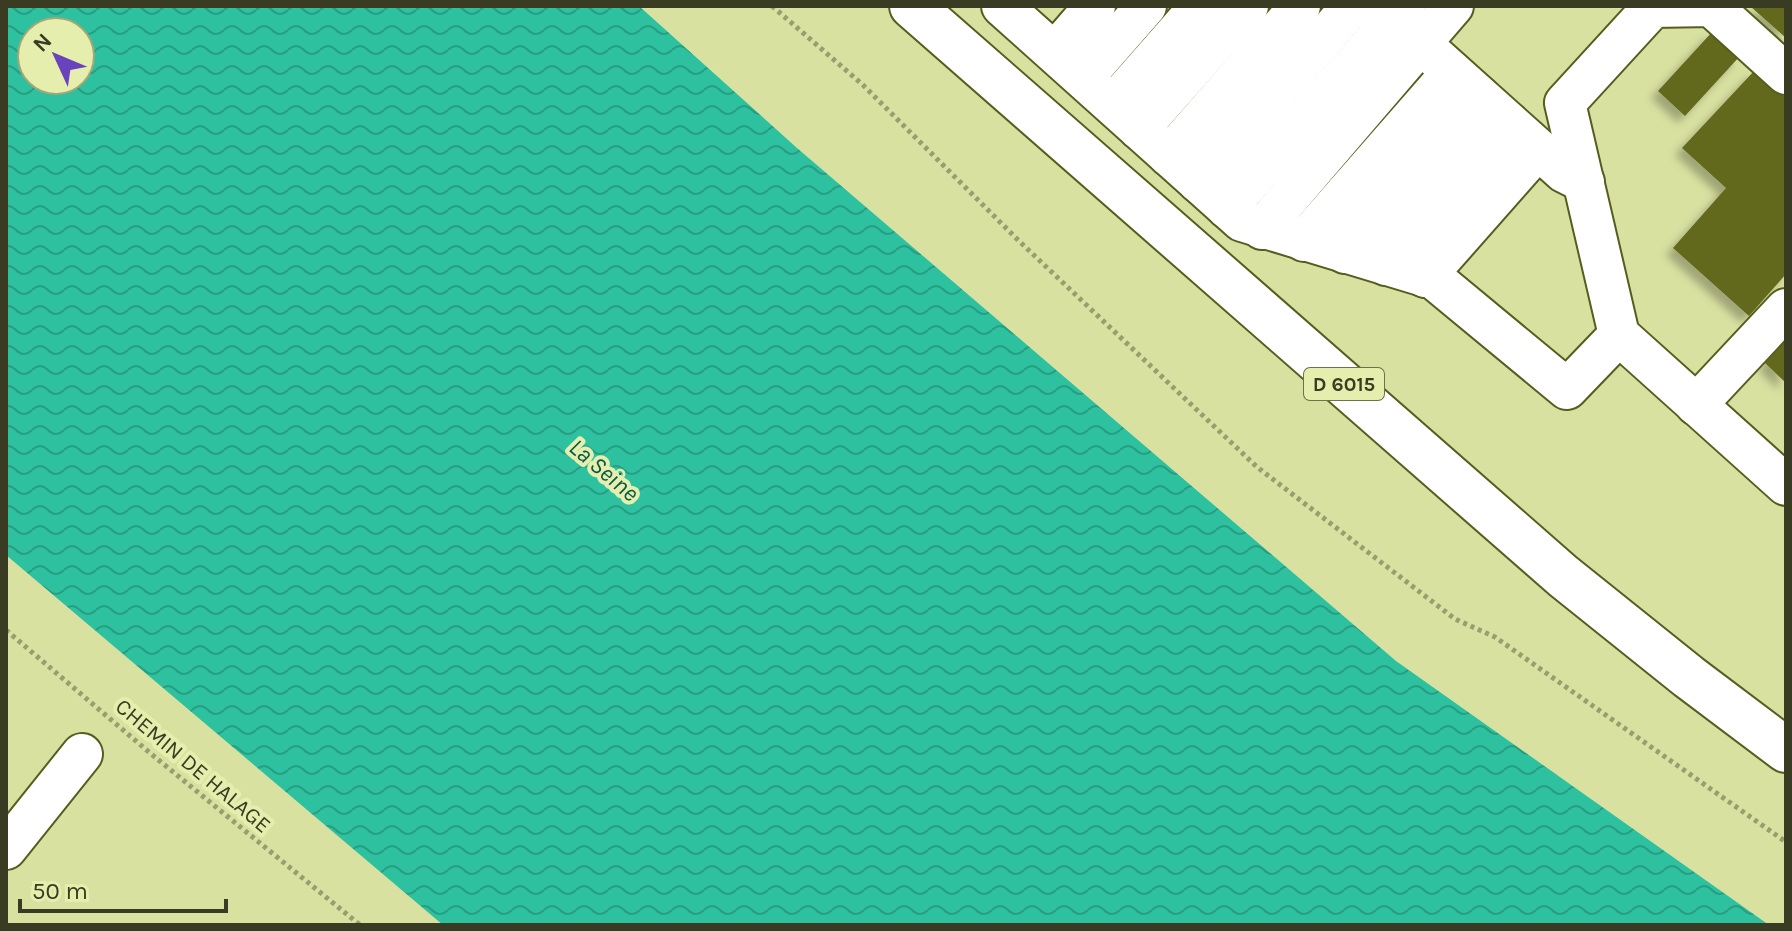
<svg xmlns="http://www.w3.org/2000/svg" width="1792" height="931" viewBox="0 0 1792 931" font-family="Karla,sans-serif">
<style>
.water{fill:url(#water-waves);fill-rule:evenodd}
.building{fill:#62681c;filter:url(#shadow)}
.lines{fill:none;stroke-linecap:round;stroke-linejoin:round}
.minor-casing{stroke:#575c1f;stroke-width:44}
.major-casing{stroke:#575c1f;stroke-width:48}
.path{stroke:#989e6e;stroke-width:5;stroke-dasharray:4 4;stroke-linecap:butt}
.minor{stroke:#fff;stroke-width:40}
.major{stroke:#fff;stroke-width:44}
.labels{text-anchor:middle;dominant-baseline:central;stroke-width:8;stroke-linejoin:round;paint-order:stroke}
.shield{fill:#e6eeae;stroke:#6d714c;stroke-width:2}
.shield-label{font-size:20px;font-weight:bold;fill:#393c22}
.street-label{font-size:22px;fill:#393c22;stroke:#e6eeae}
.water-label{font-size:24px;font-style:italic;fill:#085948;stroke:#e6eeae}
</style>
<defs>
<pattern id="water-waves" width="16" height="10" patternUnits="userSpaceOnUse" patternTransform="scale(2)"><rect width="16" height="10" fill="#2dc1a0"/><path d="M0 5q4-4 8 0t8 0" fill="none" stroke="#279e82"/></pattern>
<filter id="shadow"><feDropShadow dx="-7" dy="7" stdDeviation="4" flood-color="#0004"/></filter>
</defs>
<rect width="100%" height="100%" fill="#d9e1a1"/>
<path class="water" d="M6 6H639L797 148 1396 661 1769 925H443L6 555ZM32 32H80V80H32Z"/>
<g class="building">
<polygon points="1750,6 1786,6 1786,38"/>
<polygon points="1713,31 1740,56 1685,116 1658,91"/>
<polygon points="1755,70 1786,98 1786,274 1749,316 1673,248 1726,188 1682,148"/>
<polygon points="1786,340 1786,383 1765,363"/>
</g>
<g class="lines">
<g class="minor-casing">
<g id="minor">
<polyline points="1002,6 1242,221 1434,279 1567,389 1619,335"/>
<polyline points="1453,6 1422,42 1430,52 1564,172 1584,182"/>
<polyline points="1055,52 1095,6"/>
<polyline points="1786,74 1711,6 1653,7 1565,103 1619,335 1786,485"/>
<polyline points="1083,78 1146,6"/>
<polyline points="1113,105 1200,6"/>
<polyline points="1139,129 1248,6"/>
<polyline points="1169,156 1300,6"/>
<polyline points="1198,182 1352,6"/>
<polyline points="1227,208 1405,6"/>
<polyline points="1262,229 1422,42 1402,37 1367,6"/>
<polyline points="1304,241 1452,72"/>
<polyline points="1345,253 1480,97"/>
<polyline points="1386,265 1509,123"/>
<polyline points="1425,277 1538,149"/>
<polyline points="1696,405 1786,309"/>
<polyline points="6,849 82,754"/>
</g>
</g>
<g class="major-casing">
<polyline id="major" points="912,6 1563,576 1689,677 1786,750"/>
</g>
<g class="path">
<polyline points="772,6 863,85 1018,240 1257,467 1455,619 1495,637 1786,842"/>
<polyline points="6,630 150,753 360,925"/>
</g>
<use href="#minor" class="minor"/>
<use href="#major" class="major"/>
</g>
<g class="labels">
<rect class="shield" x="1304" y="368" width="80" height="32" rx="6"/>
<g class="shield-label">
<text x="1344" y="384">D 6015</text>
</g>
<g class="street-label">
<text transform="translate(193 766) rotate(40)">CHEMIN DE HALAGE</text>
</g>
<g class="water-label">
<text transform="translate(604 470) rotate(40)">La Seine</text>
</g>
</g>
<rect width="1792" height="931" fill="none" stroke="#393c22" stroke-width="16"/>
<g transform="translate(56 56) rotate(314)"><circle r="38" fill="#e6eeae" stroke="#a1a776" stroke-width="2"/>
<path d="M0-6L14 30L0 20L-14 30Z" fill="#6943bb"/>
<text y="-12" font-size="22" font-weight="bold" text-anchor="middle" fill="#393c22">N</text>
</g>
<path d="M20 899v12h206v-12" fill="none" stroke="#393c22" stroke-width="4"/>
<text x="32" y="899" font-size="24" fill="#393c22" stroke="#e6eeae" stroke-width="6" paint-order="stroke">50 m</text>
</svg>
